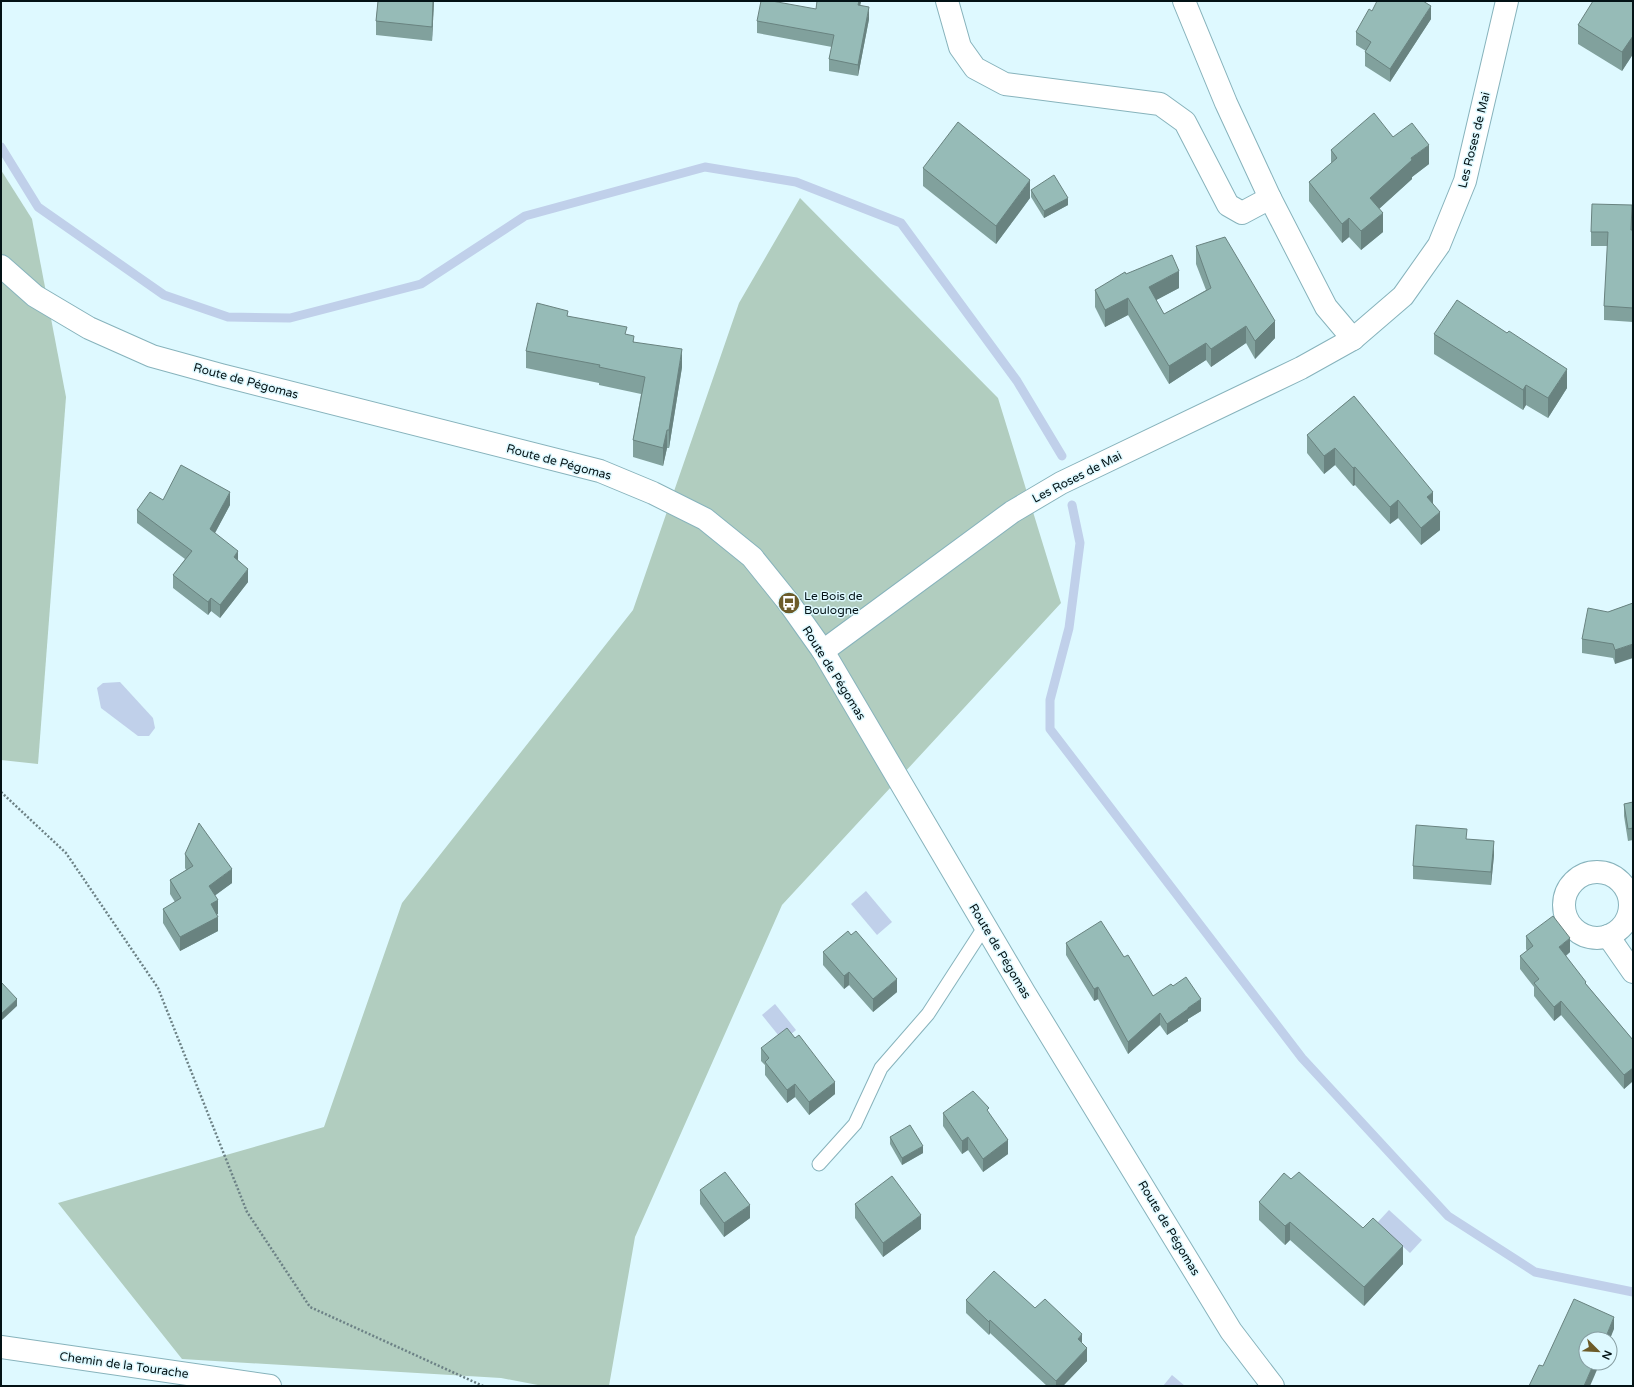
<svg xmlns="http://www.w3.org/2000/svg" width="1634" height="1387" viewBox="0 0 1634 1387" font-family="'Varela Round',sans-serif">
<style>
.green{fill:#b1cdbf}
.water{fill:#c0d0ea}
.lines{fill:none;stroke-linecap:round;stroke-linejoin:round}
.stream{stroke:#c0d0ea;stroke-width:9}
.service-casing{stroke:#87b3bc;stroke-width:15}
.minor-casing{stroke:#87b3bc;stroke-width:24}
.secondary-casing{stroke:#87b3bc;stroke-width:24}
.path{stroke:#6c8185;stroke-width:2.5;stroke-dasharray:2 2;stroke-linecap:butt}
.service{stroke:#fff;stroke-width:13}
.minor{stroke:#fff;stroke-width:22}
.secondary{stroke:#fff;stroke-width:22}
.wall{fill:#81a19d}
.shaded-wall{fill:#698380}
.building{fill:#96bbb7;stroke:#698380}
.labels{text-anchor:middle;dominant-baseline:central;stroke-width:3;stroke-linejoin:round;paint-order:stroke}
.street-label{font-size:12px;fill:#031215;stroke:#def9ff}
.poi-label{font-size:12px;fill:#031215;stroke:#def9ff;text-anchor:start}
</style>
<rect width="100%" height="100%" fill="#def9ff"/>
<g class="green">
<polygon points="1,170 32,219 66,397 38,764 1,760"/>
<polygon points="800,198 998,398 1061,603 782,905 635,1237 609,1386 543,1386 501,1378 182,1359 58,1203 324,1127 402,903 633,610 739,303"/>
</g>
<g class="water">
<polygon points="120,682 153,718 155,728 149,736 138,736 101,708 97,688 103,683"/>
<polygon points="866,891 892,922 877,935 851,904"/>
<polygon points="775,1004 796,1030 783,1041 762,1015"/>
<polygon points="1389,1210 1422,1240 1410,1253 1377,1223"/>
<polygon points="1172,1375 1185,1386 1163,1386"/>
</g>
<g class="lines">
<g class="stream">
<polyline points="1,147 38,207 164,295 228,317 290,318 421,284 525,216 705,167 796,182 901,223 1017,381 1062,456"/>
<polyline points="1072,505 1080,543 1069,628 1050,700 1050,729 1302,1058 1448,1216 1535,1272 1633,1292"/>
</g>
<g class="service-casing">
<polyline id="service" points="819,1164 855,1124 881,1068 928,1014 985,926"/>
</g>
<g class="minor-casing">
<g id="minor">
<polyline points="947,1 960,47 975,68 1005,84 1160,104 1185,122 1228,205 1242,213 1270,198"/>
<polyline points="1184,1 1226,103 1270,198 1326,307 1353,339"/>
<polyline points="823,651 1012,512 1061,483 1301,368 1353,339 1403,296 1439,245 1465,181 1507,1"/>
<circle cx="1597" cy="905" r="33"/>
<polyline points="1608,936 1633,972"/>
<polyline points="1,1347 270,1386"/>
</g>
</g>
<g class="secondary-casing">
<polyline id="secondary" points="1,266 35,296 89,328 152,356 221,375 600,471 653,493 705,519 752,557 789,603 823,651 1024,992 1231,1331 1273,1386"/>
</g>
<polyline class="path" points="1,792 66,853 158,988 247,1212 310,1307 483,1386"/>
<use href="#service" class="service"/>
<use href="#minor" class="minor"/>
<use href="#secondary" class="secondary"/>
</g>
<g class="wall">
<polygon points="378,1 434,1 432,41 376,35 376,21"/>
<polygon points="817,1 861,1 860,6 869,19 858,76 829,71 829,59 832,47 757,33 757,21 816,9"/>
<polygon points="1633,1 1633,54 1622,71 1578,44 1578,25"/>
<polygon points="1372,11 1431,19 1390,82 1365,66 1365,52 1366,51 1356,45 1356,32"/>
<polygon points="1393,137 1429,164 1412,177 1412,179 1379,209 1383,232 1361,250 1349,237 1342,243 1309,201 1309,182 1331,163 1331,150"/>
<polygon points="923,168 1030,198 996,244 923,186"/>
<polygon points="1031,190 1068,205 1044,218 1031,197"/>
<polygon points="1632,219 1632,230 1633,230 1633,322 1604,320 1604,306 1608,246 1591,246 1591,232"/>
<polygon points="1196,246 1275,338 1255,359 1246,343 1211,367 1206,360 1169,384 1128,315 1105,327 1095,307 1095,290 1126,274 1179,288 1156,300 1164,314 1206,290 1196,264"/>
<polygon points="568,316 627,335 634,342 682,367 669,448 667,448 663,466 633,457 633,440 641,394 599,385 599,383 526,368 526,351"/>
<polygon points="1434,334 1567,388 1548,418 1526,405 1523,410 1434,354"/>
<polygon points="1354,396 1433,503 1440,530 1421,545 1398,518 1390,524 1355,485 1353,486 1335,465 1324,474 1307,453 1307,435"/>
<polygon points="163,500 230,505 215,533 238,561 248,582 220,618 211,611 208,615 173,588 173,575 185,559 137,523 137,510"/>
<polygon points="1633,603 1615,664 1613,658 1582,653 1582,639 1608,612"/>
<polygon points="1633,802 1633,840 1628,841 1624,816 1624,804"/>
<polygon points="1467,840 1494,855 1491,885 1413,879 1413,866"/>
<polygon points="185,854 232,883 215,895 218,914 217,914 218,931 180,951 163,923 163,909 175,902 170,894 170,880 186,870 185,868"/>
<polygon points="1526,936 1570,952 1566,956 1586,984 1633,1040 1633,1081 1624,1089 1561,1015 1554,1021 1534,996 1534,987 1520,969 1520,956 1527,951 1526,949"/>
<polygon points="1066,943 1124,957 1153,996 1173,986 1201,1011 1188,1019 1188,1021 1167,1035 1160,1025 1128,1054 1098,999 1094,1001 1066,955"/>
<polygon points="823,952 897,992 873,1012 849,985 844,989 823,965"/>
<polygon points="761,1048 835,1094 809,1115 795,1097 787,1103 765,1075 765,1065 761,1061"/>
<polygon points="943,1113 989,1113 1008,1154 983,1172 968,1150 962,1154 943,1126"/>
<polygon points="890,1137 923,1153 902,1165 890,1144"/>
<polygon points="1291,1179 1403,1264 1364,1306 1290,1240 1285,1245 1259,1220 1259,1202"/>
<polygon points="700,1190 750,1218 724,1237 700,1204"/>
<polygon points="855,1204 921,1229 883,1257 855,1218"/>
<polygon points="966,1300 1035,1308 1087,1361 1063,1386 1047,1386 990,1333 989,1335 966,1313"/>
</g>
<g class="shaded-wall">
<polygon points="433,1 434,1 432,41 432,27"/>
<polygon points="859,1 861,1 858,17 858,5"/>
<polygon points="1431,6 1431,19 1390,82 1390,69"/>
<polygon points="869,7 869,19 858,76 858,65"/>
<polygon points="1633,36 1633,54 1622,71 1622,52"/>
<polygon points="1429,145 1429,164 1412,177 1412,179 1370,217 1370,198 1411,158"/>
<polygon points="1030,180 1030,198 996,244 996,226"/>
<polygon points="1068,198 1068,205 1044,218 1044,211"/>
<polygon points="1383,213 1383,232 1361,250 1361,231"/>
<polygon points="1349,218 1349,237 1342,243 1342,224"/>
<polygon points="1179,271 1179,288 1149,304 1149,287"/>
<polygon points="1128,298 1128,315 1105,327 1105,310"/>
<polygon points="1275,321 1275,338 1255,359 1255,341"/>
<polygon points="1246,326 1246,343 1211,367 1211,349"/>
<polygon points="1206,343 1206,360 1169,384 1169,366"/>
<polygon points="682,349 682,367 669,448 669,430"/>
<polygon points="1567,369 1567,388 1548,418 1548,398"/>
<polygon points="1526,385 1526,405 1523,410 1523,390"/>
<polygon points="667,430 667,448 663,466 663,448"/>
<polygon points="1335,448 1335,465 1324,474 1324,456"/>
<polygon points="1355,467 1355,485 1353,486 1353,468"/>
<polygon points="230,492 230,505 210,542 210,529"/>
<polygon points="1433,492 1433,509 1427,497"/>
<polygon points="1398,500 1398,518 1390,524 1390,507"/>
<polygon points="1440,512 1440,530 1421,545 1421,528"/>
<polygon points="238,551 238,564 234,557"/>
<polygon points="248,569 248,582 220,618 220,605"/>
<polygon points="211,598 211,611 208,615 208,602"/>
<polygon points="1633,644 1633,658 1615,664 1615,650"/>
<polygon points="1494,841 1494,855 1491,885 1491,872"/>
<polygon points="232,869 232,883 209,900 209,886"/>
<polygon points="218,900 218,914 211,918 211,904"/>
<polygon points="218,917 218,931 180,951 180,937"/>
<polygon points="1570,938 1570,952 1559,961 1559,947"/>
<polygon points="849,972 849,985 844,989 844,976"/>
<polygon points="897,979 897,992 873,1012 873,999"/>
<polygon points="1098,987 1098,999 1094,1001 1094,989"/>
<polygon points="17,999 17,1006 1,1021 1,1014"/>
<polygon points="1201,999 1201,1011 1188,1019 1188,1021 1167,1035 1167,1024 1188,1008"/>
<polygon points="1561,1001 1561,1015 1554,1021 1554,1007"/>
<polygon points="1160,1013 1160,1025 1128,1054 1128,1042"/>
<polygon points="1633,1068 1633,1081 1624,1089 1624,1075"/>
<polygon points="835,1082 835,1094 809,1115 809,1102"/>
<polygon points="795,1084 795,1097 787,1103 787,1090"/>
<polygon points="968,1137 968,1150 962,1154 962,1141"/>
<polygon points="1008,1140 1008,1154 983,1172 983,1159"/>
<polygon points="923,1146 923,1153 902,1165 902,1158"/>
<polygon points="750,1205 750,1218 724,1237 724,1223"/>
<polygon points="921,1215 921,1229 883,1257 883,1243"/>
<polygon points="1290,1222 1290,1240 1285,1245 1285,1226"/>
<polygon points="1403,1246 1403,1264 1364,1306 1364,1287"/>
<polygon points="1614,1317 1614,1329 1610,1339 1605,1339"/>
<polygon points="990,1320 990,1333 989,1335 989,1322"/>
<polygon points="1082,1334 1082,1347 1078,1339"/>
<polygon points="1087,1348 1087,1361 1063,1386 1056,1386 1056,1381"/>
<polygon points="1594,1363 1600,1363 1590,1386 1584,1386"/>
</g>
<g class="building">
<polygon points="378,1 433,1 432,27 376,21"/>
<polygon points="761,1 772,1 816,9 817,1 859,1 858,5 869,7 858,65 829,59 834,35 757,21"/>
<polygon points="1377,1 1423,1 1431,6 1390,69 1365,52 1371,42 1356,32 1369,9 1372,11"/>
<polygon points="1593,1 1633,1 1633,36 1622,52 1578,25"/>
<polygon points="1374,113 1393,137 1412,123 1429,145 1411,158 1412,160 1370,198 1383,213 1361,231 1349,218 1342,224 1309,182 1337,158 1331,150"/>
<polygon points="958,122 1030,180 996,226 923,168"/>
<polygon points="1054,175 1068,198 1044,211 1031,190"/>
<polygon points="1592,204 1632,205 1631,230 1633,230 1633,308 1604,306 1608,232 1591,232"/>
<polygon points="1225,237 1275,321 1255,341 1246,326 1211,349 1206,343 1169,366 1128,298 1105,310 1095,290 1125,272 1126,274 1172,255 1179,271 1149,287 1164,314 1211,288 1196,246"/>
<polygon points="1457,300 1507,333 1509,331 1567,369 1548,398 1526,385 1523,390 1434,334"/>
<polygon points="537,303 568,311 567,316 627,327 625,334 634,336 633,342 682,349 669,430 667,430 663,448 633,440 645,377 599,367 600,365 526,351"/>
<polygon points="1354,396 1433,492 1427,497 1440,512 1421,528 1398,500 1390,507 1355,467 1353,468 1335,448 1324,456 1307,435"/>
<polygon points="181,465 230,492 210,529 238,551 234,557 248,569 220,605 211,598 208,602 173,575 192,551 137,510 150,492 163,500"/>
<polygon points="1633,603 1633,644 1615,650 1613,644 1582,639 1588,608 1608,612"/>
<polygon points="1633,802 1633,828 1628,829 1624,804"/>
<polygon points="199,823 232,869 209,886 218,900 211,904 218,917 180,937 163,909 181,898 170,880 193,866 185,854"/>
<polygon points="1416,825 1467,829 1466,839 1494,841 1491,872 1413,866"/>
<polygon points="1553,916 1570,938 1559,947 1586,982 1585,983 1633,1040 1633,1068 1624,1075 1561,1001 1554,1007 1534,983 1539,979 1520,956 1533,946 1526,936"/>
<polygon points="1101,921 1124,957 1128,955 1153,996 1171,984 1173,986 1186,977 1201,999 1188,1008 1188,1009 1167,1024 1160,1013 1128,1042 1098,987 1094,989 1066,943"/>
<polygon points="848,931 851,935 856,931 897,979 873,999 849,972 844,976 823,952"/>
<polygon points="1,982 17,999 1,1014"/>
<polygon points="787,1028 795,1038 799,1035 835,1082 809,1102 795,1084 787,1090 765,1062 769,1058 761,1048"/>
<polygon points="973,1091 989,1108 987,1110 1008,1140 983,1159 968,1137 962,1141 943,1113"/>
<polygon points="910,1125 923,1146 902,1158 890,1137"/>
<polygon points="725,1172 750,1205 724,1223 700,1190"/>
<polygon points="1299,1172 1363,1228 1373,1218 1403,1246 1364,1287 1290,1222 1285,1226 1259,1202 1284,1173 1291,1179"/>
<polygon points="892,1176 921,1215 883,1243 855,1204"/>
<polygon points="994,1271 1035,1308 1045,1299 1082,1334 1078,1339 1087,1348 1056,1381 990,1320 989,1322 966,1300"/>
<polygon points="1574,1299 1614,1317 1605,1339 1586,1339 1586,1363 1594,1363 1584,1386 1529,1386 1539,1365 1543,1366"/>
</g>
<defs>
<g id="bus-disc" transform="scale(1.15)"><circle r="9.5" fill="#6c5b29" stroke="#def9ff"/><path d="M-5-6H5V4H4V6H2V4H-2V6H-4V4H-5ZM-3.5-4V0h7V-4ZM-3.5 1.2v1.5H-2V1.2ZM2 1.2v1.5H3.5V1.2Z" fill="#fff"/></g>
</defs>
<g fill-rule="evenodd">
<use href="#bus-disc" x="789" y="603"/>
</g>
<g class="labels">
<g class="street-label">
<text transform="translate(1474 140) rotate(-76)">Les Roses de Mai</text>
<text transform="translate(246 381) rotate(15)">Route de Pégomas</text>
<text transform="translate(559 462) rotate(15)">Route de Pégomas</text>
<text transform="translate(1077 477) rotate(-27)">Les Roses de Mai</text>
<text transform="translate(834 673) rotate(58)">Route de Pégomas</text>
<text transform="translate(1000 951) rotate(59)">Route de Pégomas</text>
<text transform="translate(1169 1228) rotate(59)">Route de Pégomas</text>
<text transform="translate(124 1365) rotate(8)">Chemin de la Tourache</text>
</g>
<g class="poi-label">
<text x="804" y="596">Le Bois de<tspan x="804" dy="14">Boulogne</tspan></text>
</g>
</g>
<rect width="1634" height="1387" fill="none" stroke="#031215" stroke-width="4"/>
<g transform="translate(1598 1351) rotate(114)"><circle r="19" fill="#def9ff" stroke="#869da1"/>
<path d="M0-3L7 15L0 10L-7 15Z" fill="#6c5b29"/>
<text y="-6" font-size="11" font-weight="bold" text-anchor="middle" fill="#031215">N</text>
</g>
</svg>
